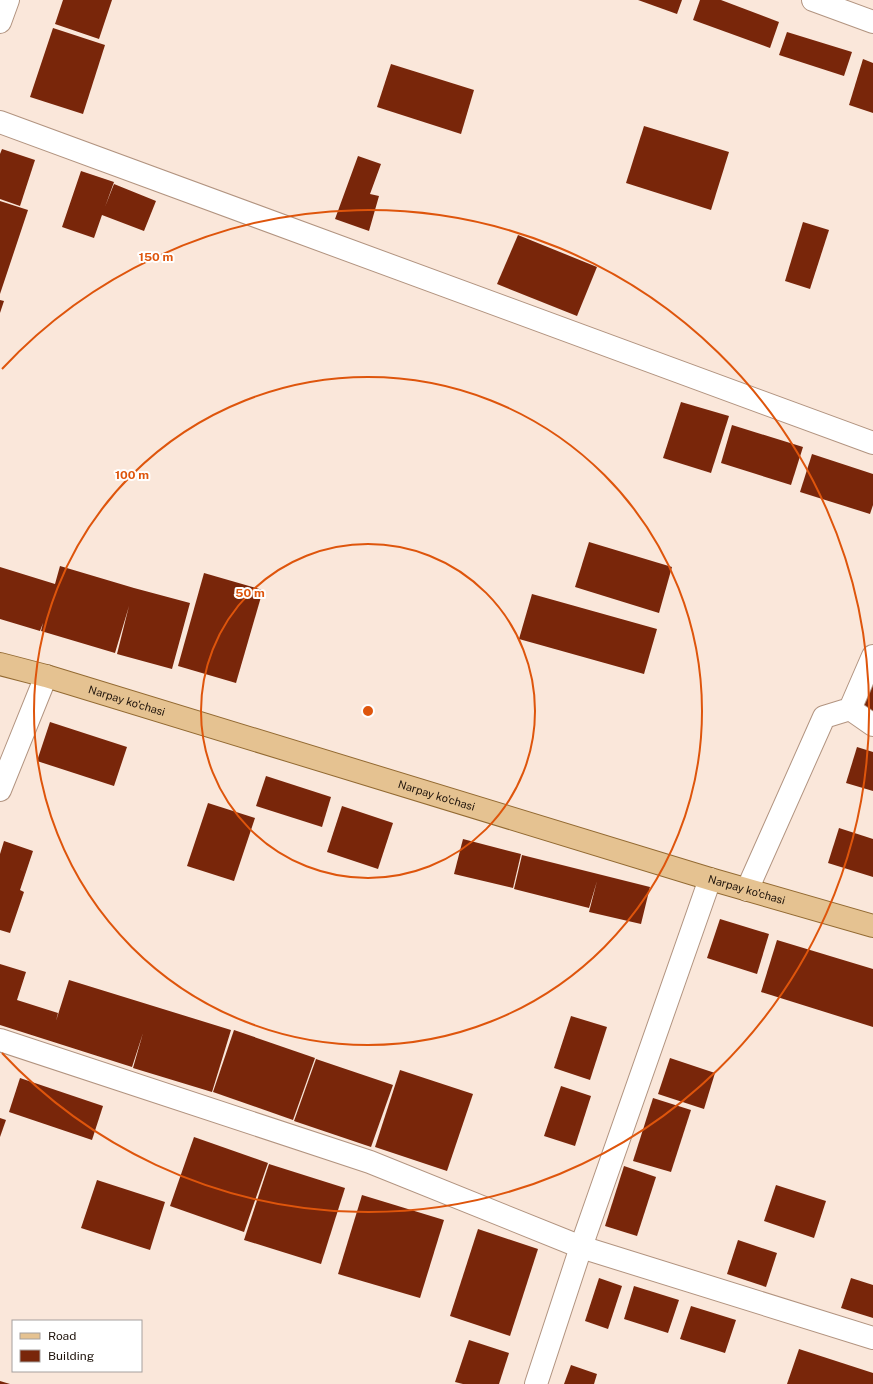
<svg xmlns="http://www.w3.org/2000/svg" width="873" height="1384" viewBox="0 0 873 1384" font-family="'Public Sans',sans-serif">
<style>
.building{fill:#79260a}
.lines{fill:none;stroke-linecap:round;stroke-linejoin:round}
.minor-casing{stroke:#b29480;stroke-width:24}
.major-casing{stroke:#936a32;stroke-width:24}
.minor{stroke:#fff;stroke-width:22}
.major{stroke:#e5c291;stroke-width:22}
.ring{fill:none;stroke:#de550c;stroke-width:2}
.labels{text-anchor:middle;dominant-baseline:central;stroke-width:4;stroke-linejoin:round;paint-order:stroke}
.street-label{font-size:11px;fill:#1d120a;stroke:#fff}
.centre{fill:#de550c;stroke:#fff;stroke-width:2}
.ring-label{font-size:12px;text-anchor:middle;font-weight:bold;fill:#de550c;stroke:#fff;stroke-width:4;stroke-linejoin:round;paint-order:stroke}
</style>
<rect width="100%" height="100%" fill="#fae7da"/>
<g class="building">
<polygon points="63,0 112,0 99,39 55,24"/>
<polygon points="638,0 682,0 677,14"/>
<polygon points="700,0 721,0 779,22 770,48 693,20"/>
<polygon points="53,28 105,45 83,114 30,97"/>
<polygon points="787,32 852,52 844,76 779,55"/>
<polygon points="863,59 873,63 873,113 849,105"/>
<polygon points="391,64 474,90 461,134 377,107"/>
<polygon points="644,126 729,152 711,210 626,183"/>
<polygon points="2,149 35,160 20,206 0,199 0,154"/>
<polygon points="358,156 381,164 370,194 379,196 369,231 335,219"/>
<polygon points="81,171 114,182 105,207 114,184 156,201 144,231 102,215 94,238 62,227"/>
<polygon points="0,201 28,210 0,294"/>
<polygon points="803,222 829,230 810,289 785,281"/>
<polygon points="518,235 597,267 577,316 497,284"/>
<polygon points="0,300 4,301 0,313"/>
<polygon points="681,402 729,416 711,473 663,458"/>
<polygon points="732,425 803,447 791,485 721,463"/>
<polygon points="812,454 873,474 873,505 870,514 800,492"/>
<polygon points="589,542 672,567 659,613 575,587"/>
<polygon points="60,566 134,588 190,603 172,669 117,654 129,606 115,653 41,631 43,623 40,631 0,619 0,567 55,584"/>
<polygon points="204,573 263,590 236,683 178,666"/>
<polygon points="532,594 657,629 644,674 519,639"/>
<polygon points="873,676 873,712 861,708"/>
<polygon points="50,722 127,747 114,786 37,761"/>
<polygon points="857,747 873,752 873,791 846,783"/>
<polygon points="266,776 331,797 322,827 256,806"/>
<polygon points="208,803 255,818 234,881 187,866"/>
<polygon points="342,806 393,823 378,869 327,852"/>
<polygon points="839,828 873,839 873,877 828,863"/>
<polygon points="463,839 521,854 513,888 454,874"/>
<polygon points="4,841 33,851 20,890 24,892 10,933 0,930 0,854"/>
<polygon points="522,855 650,887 641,924 589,912 597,881 589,908 514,889"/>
<polygon points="720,919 769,934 757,974 707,958"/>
<polygon points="777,940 873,969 873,1027 761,992"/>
<polygon points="0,964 26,972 17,1000 58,1013 56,1021 69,980 231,1030 212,1092 133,1068 143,1033 132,1067 0,1025"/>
<polygon points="571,1016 607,1027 590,1080 554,1068"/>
<polygon points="234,1030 315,1058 293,1120 213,1092"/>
<polygon points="670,1058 715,1073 704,1109 658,1094"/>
<polygon points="316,1059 393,1085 371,1147 294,1121"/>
<polygon points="400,1070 473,1094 447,1171 375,1147"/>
<polygon points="20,1078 103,1106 92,1140 9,1112"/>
<polygon points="561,1086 591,1096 575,1146 544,1136"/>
<polygon points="653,1098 691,1110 671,1172 633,1161"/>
<polygon points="0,1118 6,1120 0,1137"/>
<polygon points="194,1137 268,1163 244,1232 170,1206"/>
<polygon points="269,1164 345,1188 321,1264 244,1240"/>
<polygon points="624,1166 656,1177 637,1236 605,1226"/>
<polygon points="97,1180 165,1202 150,1250 81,1228"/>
<polygon points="776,1185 826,1201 814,1238 764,1221"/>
<polygon points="362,1195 444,1220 420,1298 338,1274"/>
<polygon points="478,1229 538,1249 510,1336 450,1316"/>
<polygon points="738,1240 777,1253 766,1287 727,1274"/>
<polygon points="599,1278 622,1286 608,1329 585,1321"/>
<polygon points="851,1278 873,1285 873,1318 841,1308"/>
<polygon points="634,1286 679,1300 668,1333 624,1319"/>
<polygon points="691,1306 736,1320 725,1353 680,1339"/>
<polygon points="469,1340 509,1353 499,1384 463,1384 455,1382"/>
<polygon points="799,1349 873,1373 873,1384 787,1384"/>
<polygon points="571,1365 597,1374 594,1384 564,1384"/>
<polygon points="0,1381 10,1384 0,1384"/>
</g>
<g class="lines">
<g class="minor-casing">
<g id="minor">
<polyline points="813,0 873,22"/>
<polyline points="0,22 8,0"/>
<polyline points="0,122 873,443"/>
<polyline points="850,709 873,725"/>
<polyline points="0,790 46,676"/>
<polyline points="747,890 824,717 850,709 873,656"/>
<polyline points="0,1040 370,1162 581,1247 873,1338"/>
<polyline points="536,1384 581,1247 710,879"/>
</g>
</g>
<g class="major-casing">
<g id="major">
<path id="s1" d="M0 664 46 676 710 879 873 926"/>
</g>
</g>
<use href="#minor" class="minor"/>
<use href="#major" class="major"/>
</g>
<g class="ring">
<circle cx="368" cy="711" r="167"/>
<circle cx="368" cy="711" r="334"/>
<path d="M2 369A501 501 0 1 1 2 1053"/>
</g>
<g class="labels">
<g class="street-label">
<text stroke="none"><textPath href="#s1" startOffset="132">Narpay ko'chasi</textPath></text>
<text stroke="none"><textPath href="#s1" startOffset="456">Narpay ko'chasi</textPath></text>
<text stroke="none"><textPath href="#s1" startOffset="780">Narpay ko'chasi</textPath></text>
</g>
</g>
<circle cx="368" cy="711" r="6" class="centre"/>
<g class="ring-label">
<text x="156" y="261">150 m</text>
<text x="132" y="479">100 m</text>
<text x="250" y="597">50 m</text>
</g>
<rect x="12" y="1320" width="130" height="52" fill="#ffffff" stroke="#a5a09d"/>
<rect x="20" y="1333" width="20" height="6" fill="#e5c291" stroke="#a5a09d"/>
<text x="48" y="1340" font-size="12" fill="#1d120a">Road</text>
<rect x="20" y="1350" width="20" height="12" fill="#79260a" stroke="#a5a09d"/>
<text x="48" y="1360" font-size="12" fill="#1d120a">Building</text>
</svg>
